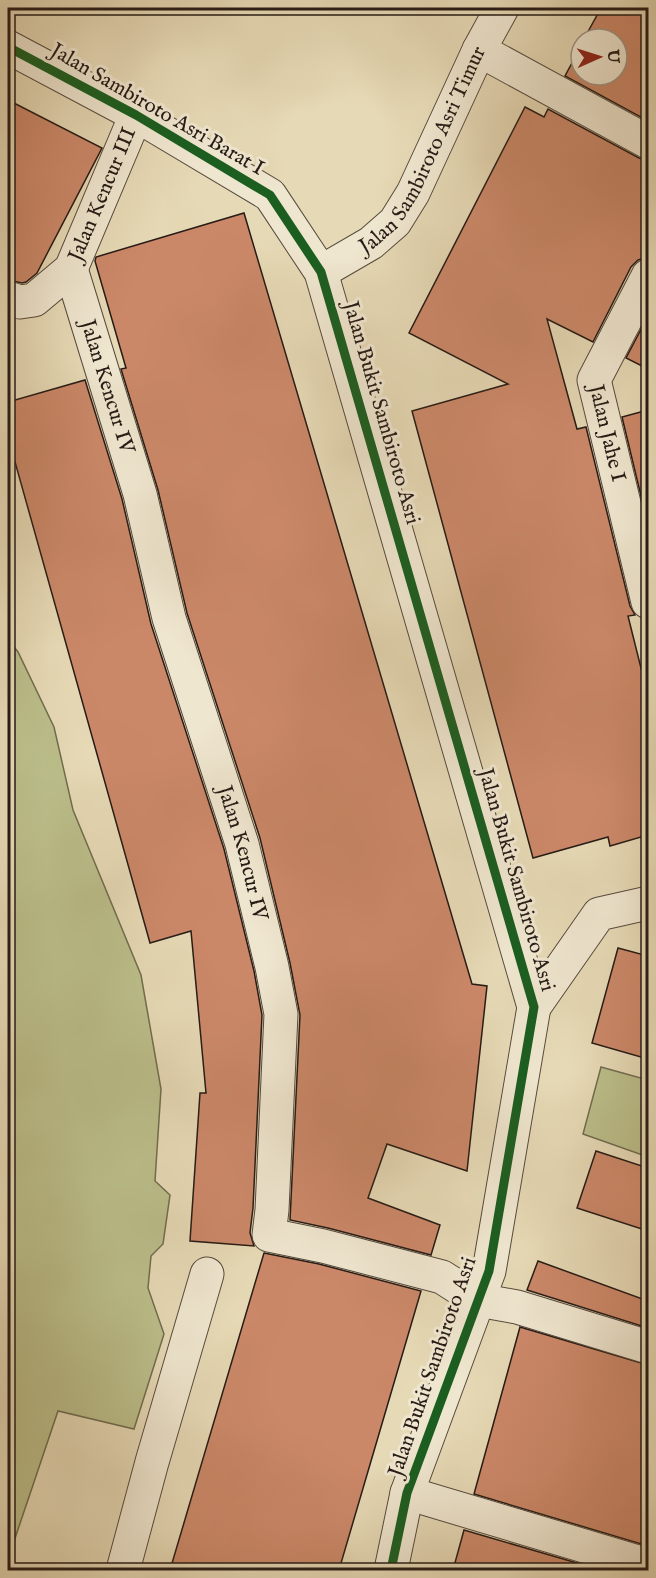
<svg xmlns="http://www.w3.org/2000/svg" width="656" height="1578" viewBox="0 0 656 1578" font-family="'IM FELL English',serif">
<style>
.green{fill:#bbbe8a;stroke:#706c50;stroke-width:1.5}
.building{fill:#cb8869;stroke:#261b16;stroke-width:1.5}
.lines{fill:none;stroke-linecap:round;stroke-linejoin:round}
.street-casing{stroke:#564a3e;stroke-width:35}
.street{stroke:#efe6cf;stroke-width:33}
.cycleway-casing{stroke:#efe6cf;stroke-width:13}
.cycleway{stroke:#1b5e20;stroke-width:9}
.labels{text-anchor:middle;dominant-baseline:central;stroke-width:6;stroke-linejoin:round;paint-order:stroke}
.street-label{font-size:21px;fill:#261b16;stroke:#efe6cf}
</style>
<rect width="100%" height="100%" fill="#e6d9b5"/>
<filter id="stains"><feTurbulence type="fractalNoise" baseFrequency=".00333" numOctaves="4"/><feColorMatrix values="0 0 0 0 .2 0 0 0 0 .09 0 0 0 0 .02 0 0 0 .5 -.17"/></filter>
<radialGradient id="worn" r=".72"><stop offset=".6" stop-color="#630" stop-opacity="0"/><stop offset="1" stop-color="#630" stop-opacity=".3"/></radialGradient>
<g class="green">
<polygon points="8,639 18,652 54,727 73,810 141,975 161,1089 155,1181 170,1195 163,1244 151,1256 148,1288 164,1334 134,1429 58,1411 8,1559"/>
<polygon points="601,1067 648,1080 648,1157 583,1134"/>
</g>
<g class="building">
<polygon points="601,8 648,8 648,121 565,76 581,46 581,75 617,75 617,39 584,39"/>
<polygon points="8,100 102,148 37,273 26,282 22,283 8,280"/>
<polygon points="525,107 544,117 548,109 639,158 648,161 648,257 638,260 631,267 593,342 547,319 577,429 586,427 630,606 635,615 628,616 648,696 648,835 610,846 608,837 533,858 412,411 508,384 409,333"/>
<polygon points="244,213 472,984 487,986 467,1171 387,1144 368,1198 440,1225 431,1255 328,1228 290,1220 300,1015 290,963 260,838 187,613 158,490 121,369 126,368 95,261 96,257"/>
<polygon points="648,316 648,369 626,358"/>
<polygon points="85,380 122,499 151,624 224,849 254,971 262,1015 253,1208 250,1233 254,1246 190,1241 200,1093 206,1093 191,931 150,943 8,437 8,402"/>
<polygon points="648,410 648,525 622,417"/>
<polygon points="618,948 648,956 648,1059 592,1043"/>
<polygon points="596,1151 648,1168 648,1231 577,1208"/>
<polygon points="264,1253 319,1264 421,1291 339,1570 170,1570"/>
<polygon points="538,1261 648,1301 648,1328 527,1290"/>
<polygon points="520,1327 648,1365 648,1546 474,1494"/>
<polygon points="464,1530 601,1570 453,1570"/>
</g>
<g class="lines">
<g class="street-casing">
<g id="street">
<polyline points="8,47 136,115 270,195 321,272 534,1007 489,1271 407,1493 391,1570"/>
<polyline points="479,50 648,142"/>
<path id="s1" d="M71 269 140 494 169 618 242 844 272 967 281 1014 272 1210 269 1235 323 1246 442 1277 478 1300 517 1307 648 1347"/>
<path id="s2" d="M321 272 371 243 395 222 413 193 479 50 502 8"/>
<path id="s3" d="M648 276 594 380 648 602"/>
<path id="s4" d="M8 298 20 302 34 300 71 269 136 115"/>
<polyline points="534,1007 599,914 648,903"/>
<polyline points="407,1493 648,1565"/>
<polyline points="123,1570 152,1462 207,1274"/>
</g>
</g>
<use href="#street" class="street"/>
<g class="cycleway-casing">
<polyline id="cycleway" points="8,47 136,115 270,195 321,272 534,1007 489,1271 407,1493 391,1570"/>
</g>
<use href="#cycleway" class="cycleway"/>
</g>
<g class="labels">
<g class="street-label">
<text transform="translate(157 110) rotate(30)">Jalan Sambiroto Asri Barat I</text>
<text stroke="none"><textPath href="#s2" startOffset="165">Jalan Sambiroto Asri Timur</textPath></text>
<text stroke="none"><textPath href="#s4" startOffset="156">Jalan Kencur III</textPath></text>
<text stroke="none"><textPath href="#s1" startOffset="123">Jalan Kencur IV</textPath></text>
<text transform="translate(381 413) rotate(74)">Jalan Bukit Sambiroto Asri</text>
<text stroke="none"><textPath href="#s3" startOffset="172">Jalan Jahe I</textPath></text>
<text stroke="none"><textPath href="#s1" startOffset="609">Jalan Kencur IV</textPath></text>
<text transform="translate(516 880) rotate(74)">Jalan Bukit Sambiroto Asri</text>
<text transform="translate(433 1367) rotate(-71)">Jalan Bukit Sambiroto Asri</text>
</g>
</g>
<rect width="656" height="1578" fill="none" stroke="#e6d9b5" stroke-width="30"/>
<rect x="9" y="9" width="638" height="1560" fill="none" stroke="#261b16" stroke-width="3"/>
<rect x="15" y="15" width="626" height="1548" fill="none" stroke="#261b16" stroke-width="1.5"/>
<g transform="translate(599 57) rotate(87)"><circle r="28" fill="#efe6cf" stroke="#9f9585" stroke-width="1.5"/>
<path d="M0-4.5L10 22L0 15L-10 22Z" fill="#8f2418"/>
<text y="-9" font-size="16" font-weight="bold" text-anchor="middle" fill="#261b16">U</text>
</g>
<rect width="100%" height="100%" filter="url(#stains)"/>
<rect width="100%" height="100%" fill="url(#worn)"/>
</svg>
